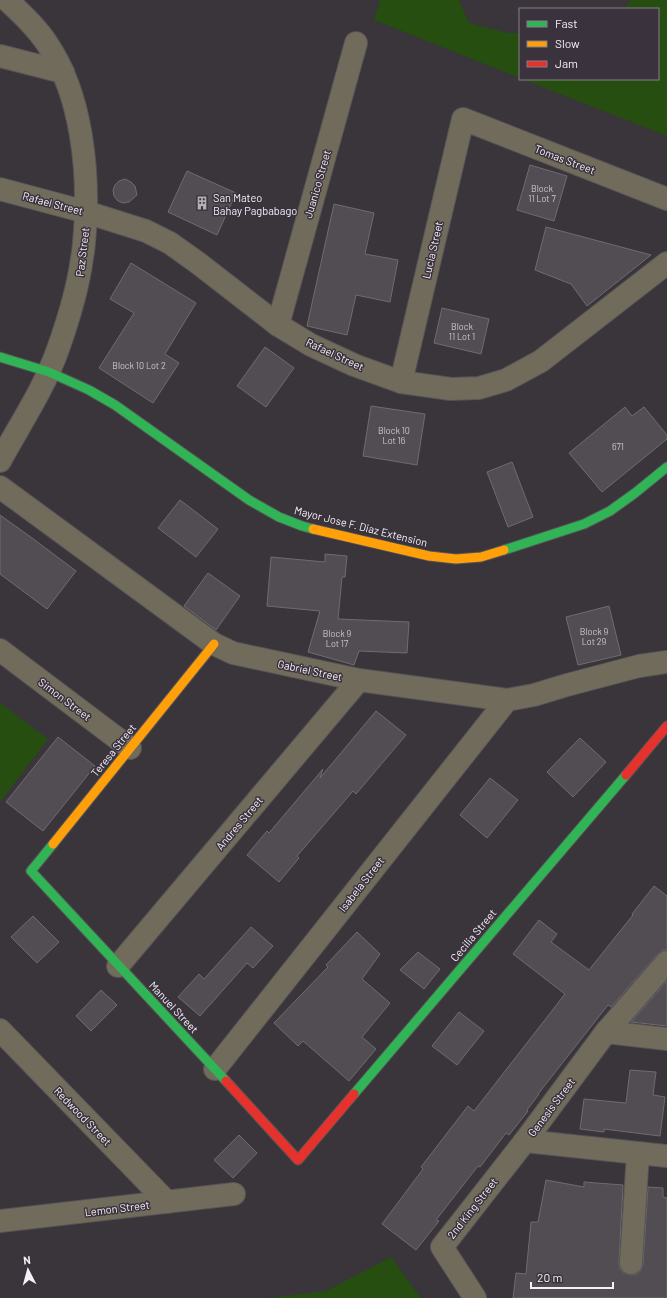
<svg xmlns="http://www.w3.org/2000/svg" width="667" height="1298" viewBox="0 0 667 1298" font-family="Barlow,sans-serif">
<style>
.green{fill:#254e10}
.building{fill:#514d52;stroke:#6f6c70}
.lines{fill:none;stroke-linecap:round;stroke-linejoin:round}
.street-casing{stroke:#565457;stroke-width:24}
.fast-casing{stroke:#565457;stroke-width:11}
.slow-casing{stroke:#565457;stroke-width:11}
.jam-casing{stroke:#565457;stroke-width:11}
.street{stroke:#716b5c;stroke-width:22}
.fast{stroke:#30b455;stroke-width:9}
.slow{stroke:#ff9f0a;stroke-width:9}
.jam{stroke:#e5322d;stroke-width:9}
.labels{text-anchor:middle;dominant-baseline:central;stroke-width:3;stroke-linejoin:round;paint-order:stroke}
.number-label{font-size:9px;fill:#ccc7ce}
.street-label{font-size:11px;fill:#f5f0f7;stroke:#3a323d}
.poi-label{font-size:11px;fill:#f5f0f7;stroke:#3a323d;text-anchor:start}
</style>
<rect width="100%" height="100%" fill="#39353a"/>
<g class="green">
<polygon points="380,0 459,0 469,23 508,33 520,33 520,78 374,20"/>
<polygon points="631,0 667,0 667,136 522,79 658,79 658,9 624,9"/>
<polygon points="0,703 48,739 0,802"/>
<polygon points="391,1257 421,1298 268,1298 326,1291"/>
</g>
<g class="building">
<polygon points="530,165 567,176 554,221 517,210"/>
<polygon points="187,171 236,193 217,235 168,212"/>
<polygon points="125,179 131,182 135,186 137,195 129,202 123,203 118,201 114,196 113,190 115,185 119,181"/>
<polygon points="334,204 374,213 365,254 398,260 390,302 356,295 347,335 307,326"/>
<polygon points="546,227 651,255 587,306 571,284 535,270"/>
<polygon points="131,263 196,303 165,354 179,363 153,403 99,368 134,313 110,299"/>
<polygon points="442,308 489,319 481,354 434,343"/>
<polygon points="265,347 294,368 266,407 237,386"/>
<polygon points="371,406 425,414 417,465 363,456"/>
<polygon points="625,407 632,416 644,407 667,435 667,439 602,492 569,453"/>
<polygon points="512,462 533,517 508,527 487,472"/>
<polygon points="180,500 218,529 196,557 158,528"/>
<polygon points="0,515 32,538 76,571 47,609 0,574"/>
<polygon points="325,554 347,556 345,577 342,577 338,619 409,622 407,653 359,651 354,665 308,652 320,611 267,606 271,557 325,562"/>
<polygon points="208,573 240,596 216,630 184,606"/>
<polygon points="609,606 621,655 578,665 566,617"/>
<polygon points="376,711 406,735 356,794 353,791 297,856 299,858 279,882 247,855 267,831 269,833 323,769 320,778"/>
<polygon points="58,737 95,766 43,831 6,802"/>
<polygon points="580,738 606,762 573,797 547,772"/>
<polygon points="490,778 518,800 487,838 460,815"/>
<polygon points="654,886 667,896 667,950 663,950 658,954 611,1007 608,1005 538,1094 539,1094 527,1110 528,1111 509,1135 506,1133 480,1167 478,1166 436,1220 439,1221 416,1250 382,1224 423,1169 421,1167 468,1106 474,1111 565,994 513,954 539,920 557,934 551,942 589,970 633,915 632,914"/>
<polygon points="33,916 59,942 37,963 11,937"/>
<polygon points="251,927 273,946 253,968 247,963 200,1016 178,997 199,974 204,979"/>
<polygon points="357,932 380,954 362,979 390,1003 362,1037 376,1049 349,1081 303,1041 298,1046 274,1023 328,967 326,965"/>
<polygon points="418,952 440,969 424,989 400,970"/>
<polygon points="667,981 667,1026 631,1022"/>
<polygon points="101,990 117,1005 91,1031 76,1016"/>
<polygon points="459,1012 484,1031 457,1065 432,1046"/>
<polygon points="630,1070 656,1072 653,1095 665,1097 660,1136 604,1129 604,1132 580,1129 584,1099 626,1103"/>
<polygon points="239,1135 257,1153 233,1178 214,1160"/>
<polygon points="546,1180 584,1187 584,1182 623,1185 619,1263 620,1269 624,1273 630,1275 637,1274 641,1270 643,1264 648,1187 663,1188 663,1197 667,1198 667,1298 513,1298 516,1273 526,1274 531,1222 538,1222"/>
</g>
<g class="lines">
<g class="street-casing">
<g id="street">
<polyline points="0,56 63,72"/>
<polyline points="0,189 86,212 146,231 170,243 198,263 278,325 311,345 354,365 401,382 451,389 479,388 506,380 541,361 667,263"/>
<polyline points="278,325 356,43"/>
<polyline points="401,382 463,119 667,199"/>
<path d="M0 461C20 424 44 389 58 349 68 321 78 288 82 258 84 249 84 240 85 231 89 171 82 96 48 45 37 28 22 14 7 0"/>
<polyline points="0,487 214,644 233,653 359,680 507,700 534,695 567,685 639,666 667,662"/>
<polyline points="0,650 130,748"/>
<polyline points="118,966 359,680"/>
<polyline points="0,1030 167,1202"/>
<polyline points="606,1032 667,1039"/>
<polyline points="215,1069 507,700"/>
<polyline points="525,1141 667,1156"/>
<polyline points="0,1221 234,1194"/>
<polyline points="631,1263 638,1153"/>
<polyline points="475,1298 442,1247 525,1141 606,1032 667,962"/>
</g>
</g>
<g class="fast-casing">
<g id="fast">
<polyline points="0,357 49,372 89,390 115,405 249,500 279,517 302,526 313,529"/>
<polyline points="504,550 584,524 610,511 635,493 667,467"/>
<polyline points="53,844 31,871 226,1081"/>
<polyline points="354,1094 626,775"/>
</g>
</g>
<g class="slow-casing">
<g id="slow">
<polyline points="313,529 429,556 456,559 481,557 504,550"/>
<polyline points="53,844 214,644"/>
</g>
</g>
<g class="jam-casing">
<g id="jam">
<polyline points="626,775 667,726"/>
<polyline points="226,1081 298,1160 354,1094"/>
</g>
</g>
<use href="#street" class="street"/>
<use href="#fast" class="fast"/>
<use href="#slow" class="slow"/>
<use href="#jam" class="jam"/>
</g>
<defs>
<g id="building-bare" transform="scale(1.08)"><path d="M-4-6H4V6H1V3H-1V6H-4ZM-2.5-4.3h1.7v1.8h-1.7ZM.8-4.3h1.7v1.8H.8ZM-2.5-1h1.7V.8h-1.7ZM.8-1h1.7V.8H.8Z" fill="#b3afb5" stroke="#3a323d" stroke-width="2.5" paint-order="stroke"/></g>
</defs>
<g fill-rule="evenodd">
<use href="#building-bare" x="202" y="203"/>
</g>
<g class="labels">
<g class="number-label">
<text x="542" y="188">Block<tspan x="542" dy="10">11 Lot 7</tspan></text>
<text x="462" y="326">Block<tspan x="462" dy="10">11 Lot 1</tspan></text>
<text x="139" y="365">Block 10 Lot 2</text>
<text x="394" y="430">Block 10<tspan x="394" dy="10">Lot 16</tspan></text>
<text x="618" y="446">671</text>
<text x="594" y="631">Block 9<tspan x="594" dy="10">Lot 29</tspan></text>
<text x="337" y="633">Block 9<tspan x="337" dy="10">Lot 17</tspan></text>
</g>
<g class="street-label">
<text transform="translate(565 159) rotate(21)">Tomas Street</text>
<text transform="translate(317 184) rotate(-74)">Juanico Street</text>
<text transform="translate(53 203) rotate(15)">Rafael Street</text>
<text transform="translate(432 250) rotate(-77)">Lucia Street</text>
<text transform="translate(82 252) rotate(-83)">Paz Street</text>
<text transform="translate(335 354) rotate(25)">Rafael Street</text>
<text transform="translate(361 526) rotate(14)">Mayor Jose F. Diaz Extension</text>
<text transform="translate(310 670) rotate(12)">Gabriel Street</text>
<text transform="translate(65 699) rotate(37)">Simon Street</text>
<text transform="translate(113 750) rotate(-51)">Teresa Street</text>
<text transform="translate(239 823) rotate(-50)">Andres Street</text>
<text transform="translate(361 884) rotate(-52)">Isabela Street</text>
<text transform="translate(473 935) rotate(-50)">Cecilia Street</text>
<text transform="translate(174 1007) rotate(47)">Manuel Street</text>
<text transform="translate(551 1107) rotate(-53)">Genesis Street</text>
<text transform="translate(83 1116) rotate(46)">Redwood Street</text>
<text transform="translate(117 1208) rotate(-7)">Lemon Street</text>
<text transform="translate(472 1208) rotate(-52)">2nd King Street</text>
</g>
<g class="poi-label">
<text x="213" y="197">San Mateo<tspan x="213" dy="13">Bahay Pagbabago</tspan></text>
</g>
</g>
<rect x="519" y="8" width="140" height="72" fill="#3a323d" stroke="#857e87"/>
<rect x="527" y="21" width="20" height="6" fill="#30b455" stroke="#857e87"/>
<text x="555" y="28" font-size="12" fill="#f5f0f7">Fast</text>
<rect x="527" y="41" width="20" height="6" fill="#ff9f0a" stroke="#857e87"/>
<text x="555" y="48" font-size="12" fill="#f5f0f7">Slow</text>
<rect x="527" y="61" width="20" height="6" fill="#e5322d" stroke="#857e87"/>
<text x="555" y="68" font-size="12" fill="#f5f0f7">Jam</text>
<g transform="translate(28 1270) rotate(354)" stroke="#3a323d" stroke-width="3" paint-order="stroke">
<path d="M0-3L7 15L0 10L-7 15Z" fill="#f5f0f7"/>
<text y="-6" font-size="11" font-weight="bold" text-anchor="middle" fill="#f5f0f7">N</text>
</g>
<path d="M531 1282v6h82v-6" fill="none" stroke="#f5f0f7" stroke-width="2"/>
<text x="537" y="1282" font-size="12" fill="#f5f0f7" stroke="#3a323d" stroke-width="3" paint-order="stroke">20 m</text>
</svg>
